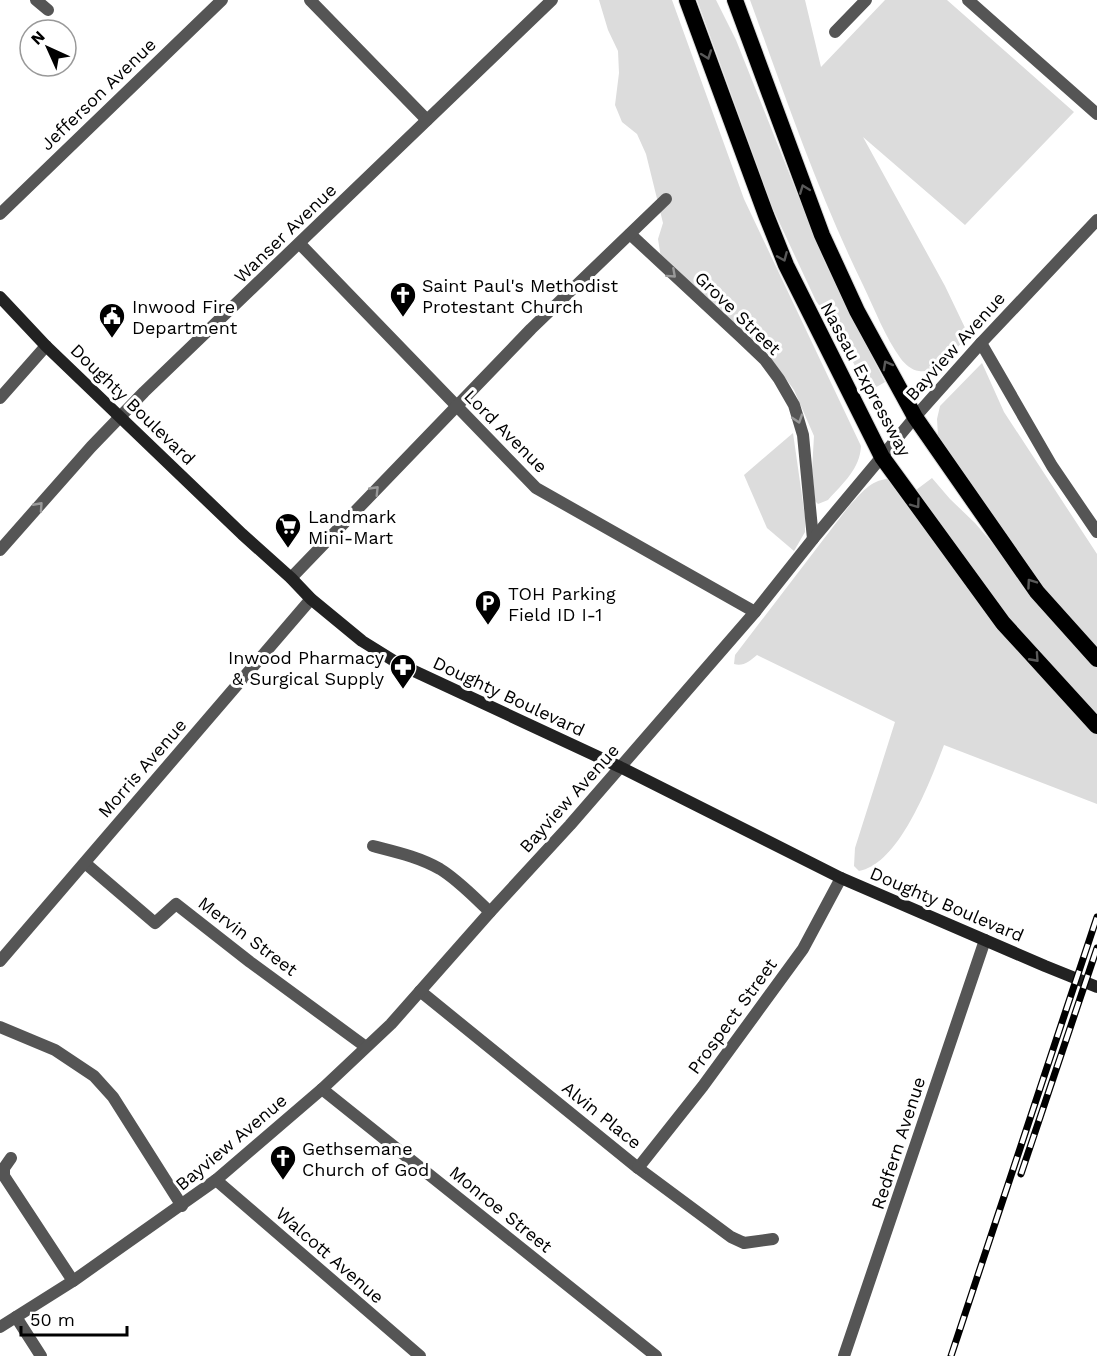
<svg xmlns="http://www.w3.org/2000/svg" width="1097" height="1356" viewBox="0 0 1097 1356" font-family="'Work Sans',sans-serif">
<style>
.green{fill:#dcdcdc}
.lines{fill:none;stroke-linecap:round;stroke-linejoin:round}
.trunk-casing{stroke:#dbdbdb;stroke-width:18}
.minor{stroke:#555;stroke-width:12}
.tertiary{stroke:#555;stroke-width:12}
.secondary{stroke:#222;stroke-width:12}
.trunk{stroke:#000;stroke-width:16}
.rail-casing{stroke:#000;stroke-width:7}
.rail{stroke:#fff;stroke-width:4.5;stroke-dasharray:14;stroke-linecap:butt}
.oneway{stroke:#595959}
.oneway2{stroke:#999}
.labels{text-anchor:middle;dominant-baseline:central;stroke-width:6;stroke-linejoin:round;paint-order:stroke}
.street-label{font-size:18px;fill:#000;stroke:#fff}
.poi-label{font-size:18px;fill:#000;stroke:#fff;text-anchor:start}
</style>
<rect width="100%" height="100%" fill="#fff"/>
<g class="green">
<path d="M599 0H672L744 199 861 446C860 469 843 483 828 500L818 504 815 501 812 470 814 436 794 390 765 350 661 258 658 239 663 223 646 154 637 134 622 122 615 105 619 73 618 51 608 30Z"/>
<polygon points="697,0 716,0 736,40 825,263 885,382 868,392 837,330 816,301 773,209"/>
<path d="M750 0H805L821 67 885 0H947L1074 112 965 225 863 137 945 286 968 334C957 348 940 374 919 371 911 370 905 364 901 359 885 337 875 310 863 285 818 193 785 96 750 0Z"/>
<polygon points="982,363 1004,412 1097,554 1097,652 1031,578 938,436 937,419 940,406"/>
<polygon points="793,433 805,517 805,532 794,551 767,528 744,475"/>
<polygon points="932,478 950,499 975,523 1097,664 1097,721 1004,620 916,490"/>
<path d="M888 479 895 483 1097 729V804L944 745C931 779 900 864 859 871L854 866 855 848 895 722 757 655C750 661 743 667 734 664L735 655 849 506C861 494 870 480 888 479Z"/>
</g>
<g class="lines">
<g class="trunk-casing">
<g id="trunk">
<polyline points="687,0 766,215 786,265 882,457 1003,623 1097,726"/>
<polyline points="735,0 822,235 857,311 915,417 1037,592 1097,659"/>
</g>
</g>
<g class="minor">
<polyline points="36,0 48,10"/>
<polyline points="310,0 427,120"/>
<polyline points="968,0 1097,114"/>
<polyline points="835,32 866,0"/>
<polyline points="0,214 222,0"/>
<polyline points="630,234 741,337 765,360 779,379 794,405 803,435 813,539"/>
<polyline points="300,244 536,488 755,612"/>
<polyline points="981,343 1052,466 1097,532"/>
<polyline points="0,550 91,447 144,392 552,0"/>
<polyline points="291,578 531,329 666,199"/>
<path d="M373 846C396 852 419 857 440 869 458 880 474 897 490 912"/>
<polyline points="85,863 155,923 176,904 250,962 366,1047"/>
<polyline points="0,961 311,599"/>
<polyline points="420,991 638,1168 731,1237 744,1243 773,1239"/>
<polyline points="0,1027 55,1050 94,1076 113,1097 182,1206"/>
<polyline points="322,1089 656,1356"/>
<polyline points="11,1158 4,1168 4,1176 73,1281"/>
<polyline points="638,1168 703,1086 803,949 841,878"/>
<polyline points="216,1180 420,1356"/>
<polyline points="16,1317 41,1356"/>
</g>
<g class="tertiary">
<polyline points="0,398 46,346"/>
<polyline points="0,1327 73,1281 216,1180 322,1089 391,1024 490,912 570,825 755,612 813,539 915,417 981,343 1097,220"/>
<polyline points="844,1356 985,940"/>
</g>
<polyline class="secondary" points="0,297 46,346 242,534 291,578 311,599 362,641 399,664 620,767 841,878 1045,966 1097,987"/>
<use href="#trunk" class="trunk"/>
<g class="rail-casing">
<g id="rail">
<polyline points="1021,1174 1097,948"/>
<polyline points="951,1356 1097,917"/>
</g>
</g>
<use href="#rail" class="rail"/>
</g>
<defs><path id="oneway-chevron" d="M-2-3.5L2.5 0L-2 3.5" fill="none" stroke-width="1.6" stroke-linecap="round" stroke-linejoin="round" transform="scale(1.5)"/></defs>
<g class="oneway">
<use href="#oneway-chevron" transform="translate(707 55) rotate(70)"/>
<use href="#oneway-chevron" transform="translate(804 189) rotate(-111)"/>
<use href="#oneway-chevron" transform="translate(783 257) rotate(67)"/>
<use href="#oneway-chevron" transform="translate(887 365) rotate(-119)"/>
<use href="#oneway-chevron" transform="translate(916 504) rotate(54)"/>
<use href="#oneway-chevron" transform="translate(1031 583) rotate(-125)"/>
<use href="#oneway-chevron" transform="translate(1035 658) rotate(48)"/>
</g>
<g class="oneway2">
<use href="#oneway-chevron" transform="translate(672 274) rotate(42)"/>
<use href="#oneway-chevron" transform="translate(798 419) rotate(72)"/>
<use href="#oneway-chevron" transform="translate(375 490) rotate(-46)"/>
<use href="#oneway-chevron" transform="translate(39 506) rotate(-48)"/>
</g>
<defs>
<g id="church-pin" transform="scale(1.35)"><path d="M0 17L-7.5 6A9.5 9.5 0 1 1 7.5 6Z" fill="#000" stroke="#fff"/><path d="M-1.2-6h2.4v3.5h3.3v2.4h-3.3V6h-2.4V-.1h-3.3v-2.4h3.3Z" fill="#fff"/></g>
<g id="civic-pin" transform="scale(1.35)"><path d="M0 17L-7.5 6A9.5 9.5 0 1 1 7.5 6Z" fill="#000" stroke="#fff"/><path d="M-.6-6.5H3V-4.5H.6V-3L4-1V1h2V6H-6V1h2V-1L-.6-3ZM-1.2 2.5V6h2.4V2.5Z" fill="#fff"/></g>
<g id="supermarket-pin" transform="scale(1.35)"><path d="M0 17L-7.5 6A9.5 9.5 0 1 1 7.5 6Z" fill="#000" stroke="#fff"/><path d="M-6-5.5h2.5l.6 2H6L4.5 2H-2.5L-4.4-4H-6ZM-1.5 3.2a1.3 1.3 0 1 0 .1 0ZM3 3.2a1.3 1.3 0 1 0 .1 0Z" fill="#fff"/></g>
<g id="parking-pin" transform="scale(1.35)"><path d="M0 17L-7.5 6A9.5 9.5 0 1 1 7.5 6Z" fill="#000" stroke="#fff"/><path d="M-3.5-5.5H1a3.5 3.5 0 0 1 0 7H-1V5.5H-3.5ZM-1-3.4V-.6H.8a1.4 1.4 0 0 0 0-2.8Z" fill="#fff"/></g>
<g id="pharmacy-pin" transform="scale(1.35)"><path d="M0 17L-7.5 6A9.5 9.5 0 1 1 7.5 6Z" fill="#000" stroke="#fff"/><path d="M-2-6h4v4h4v4h-4v4h-4v-4h-4v-4h4Z" fill="#fff"/></g>
</defs>
<g fill-rule="evenodd">
<use href="#church-pin" x="403" y="295"/>
<use href="#civic-pin" x="112" y="316"/>
<use href="#supermarket-pin" x="288" y="526"/>
<use href="#parking-pin" x="488" y="603"/>
<use href="#pharmacy-pin" x="403" y="667"/>
<use href="#church-pin" x="283" y="1158"/>
</g>
<g class="labels">
<g class="street-label">
<text transform="translate(98 94) rotate(-44)">Jefferson Avenue</text>
<text transform="translate(285 233) rotate(-44)">Wanser Avenue</text>
<text transform="translate(738 313) rotate(44)">Grove Street</text>
<text transform="translate(955 346) rotate(-48)">Bayview Avenue</text>
<text transform="translate(866 379) rotate(62)">Nassau Expressway</text>
<text transform="translate(133 404) rotate(44)">Doughty Boulevard</text>
<text transform="translate(506 431) rotate(45)">Lord Avenue</text>
<text transform="translate(509 696) rotate(25)">Doughty Boulevard</text>
<text transform="translate(142 768) rotate(-49)">Morris Avenue</text>
<text transform="translate(569 798) rotate(-48)">Bayview Avenue</text>
<text transform="translate(947 904) rotate(23)">Doughty Boulevard</text>
<text transform="translate(248 936) rotate(37)">Mervin Street</text>
<text transform="translate(732 1016) rotate(-54)">Prospect Street</text>
<text transform="translate(602 1115) rotate(39)">Alvin Place</text>
<text transform="translate(231 1142) rotate(-40)">Bayview Avenue</text>
<text transform="translate(898 1143) rotate(-72)">Redfern Avenue</text>
<text transform="translate(501 1209) rotate(39)">Monroe Street</text>
<text transform="translate(330 1255) rotate(41)">Walcott Avenue</text>
</g>
<g class="poi-label">
<text x="422" y="285">Saint Paul's Methodist<tspan x="422" dy="21">Protestant Church</tspan></text>
<text x="132" y="306">Inwood Fire<tspan x="132" dy="21">Department</tspan></text>
<text x="308" y="516">Landmark<tspan x="308" dy="21">Mini-Mart</tspan></text>
<text x="508" y="593">TOH Parking<tspan x="508" dy="21">Field ID I-1</tspan></text>
<text x="384" y="657" text-anchor="end">Inwood Pharmacy<tspan x="384" dy="21">&amp; Surgical Supply</tspan></text>
<text x="302" y="1148">Gethsemane<tspan x="302" dy="21">Church of God</tspan></text>
</g>
</g>
<g transform="translate(48 48) rotate(315)"><circle r="28" fill="#ffffff" stroke="#999999" stroke-width="1.5"/>
<path d="M0-4.5L10 22L0 15L-10 22Z" fill="#000000"/>
<text y="-9" font-size="16" font-weight="bold" text-anchor="middle" fill="#000000">N</text>
</g>
<path d="M21 1326v9h106v-9" fill="none" stroke="#000000" stroke-width="3"/>
<text x="30" y="1326" font-size="18" fill="#000000" stroke="#ffffff" stroke-width="4.5" paint-order="stroke">50 m</text>
</svg>
